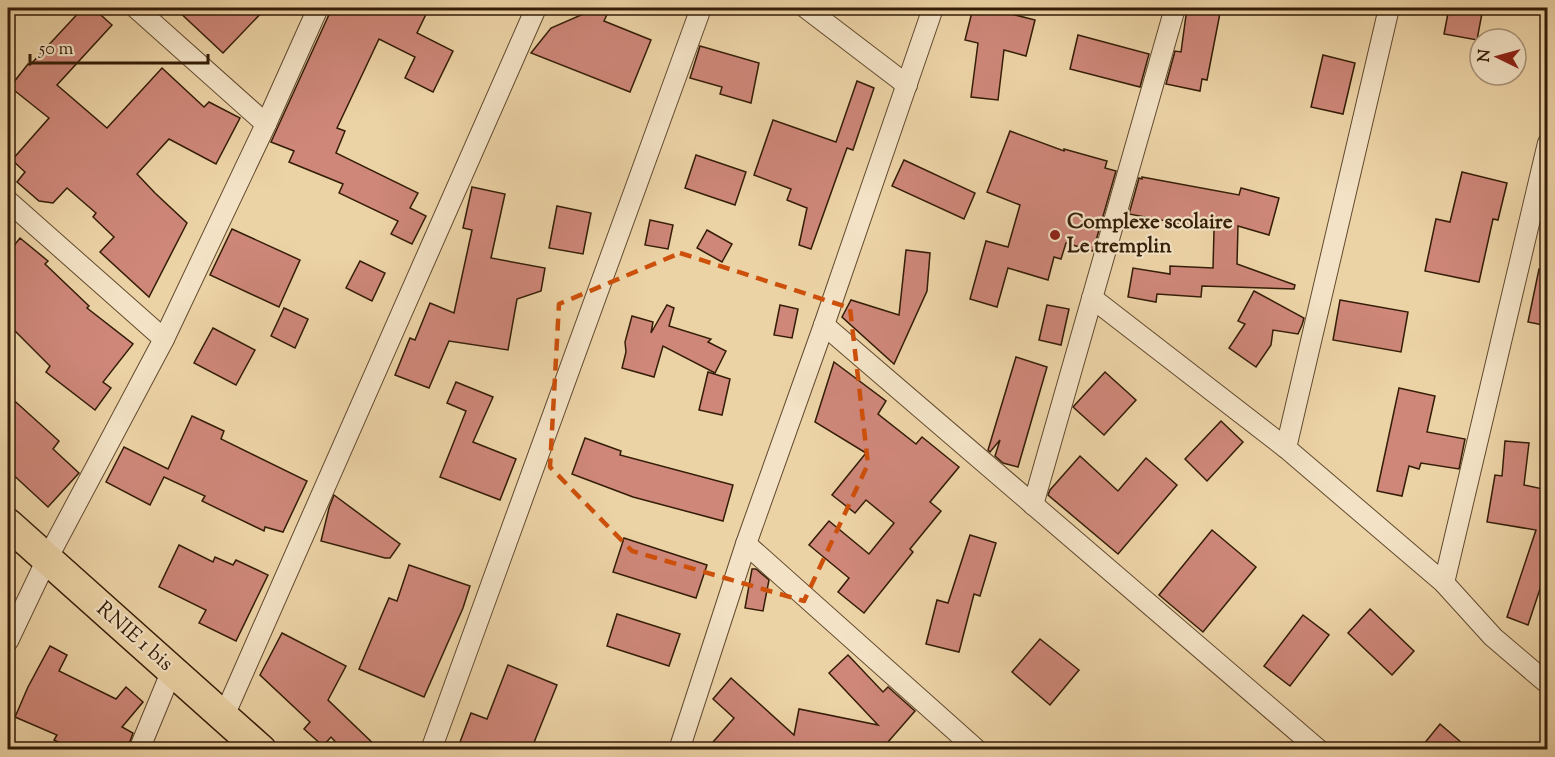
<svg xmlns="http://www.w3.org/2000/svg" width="1555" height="757" viewBox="0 0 1555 757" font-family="'Sorts Mill Goudy',serif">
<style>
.building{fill:#ce8779;stroke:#341d07;stroke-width:1.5}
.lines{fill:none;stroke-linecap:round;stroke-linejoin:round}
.minor-casing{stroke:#624a2f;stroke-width:22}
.primary-casing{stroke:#341d07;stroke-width:33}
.minor{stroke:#f3e2c5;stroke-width:20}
.primary{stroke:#ecd3a6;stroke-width:30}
.marked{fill:none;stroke:#cd500b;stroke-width:4.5;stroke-dasharray:12 8;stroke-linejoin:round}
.poi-dot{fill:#8f2418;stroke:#f3e2c5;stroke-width:2}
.labels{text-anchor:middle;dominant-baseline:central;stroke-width:4.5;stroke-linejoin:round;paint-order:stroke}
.poi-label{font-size:21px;font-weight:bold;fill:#341d07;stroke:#f3e2c5;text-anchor:start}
.street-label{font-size:21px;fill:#341d07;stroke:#f3e2c5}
</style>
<rect width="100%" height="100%" fill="#ecd3a6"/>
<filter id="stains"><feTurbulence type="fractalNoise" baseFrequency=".00333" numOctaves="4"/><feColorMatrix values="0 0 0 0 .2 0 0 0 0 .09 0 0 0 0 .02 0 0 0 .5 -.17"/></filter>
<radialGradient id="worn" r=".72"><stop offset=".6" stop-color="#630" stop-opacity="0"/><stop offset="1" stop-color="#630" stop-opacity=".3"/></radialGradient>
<g class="building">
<polygon points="83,8 93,8 112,25 57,85 107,128 162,68 204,107 209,102 240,118 216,164 169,139 137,174 155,193 187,223 149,297 100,252 114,237 93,217 96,213 67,188 53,203 39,201 17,182 25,172 12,160 49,118 10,87 28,64 30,65"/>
<polygon points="175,8 266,8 223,53"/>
<polygon points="332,8 429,8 417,33 453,51 433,92 405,78 415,57 379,39 337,128 345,131 336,153 418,193 410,208 426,216 412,244 391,234 398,221 339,193 343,184 289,162 294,151 271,142"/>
<polygon points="597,8 610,8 604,21 651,40 630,92 531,53 551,28"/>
<polygon points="973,8 988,8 1035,20 1026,56 1004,50 998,100 971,97 978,43 965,40"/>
<polygon points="1187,8 1221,8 1207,80 1202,79 1200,91 1166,84 1175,51 1181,52"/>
<polygon points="1449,8 1483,8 1477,40 1444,34"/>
<polygon points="1078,35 1149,54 1140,87 1070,69"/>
<polygon points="700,46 759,63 751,103 720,94 722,87 690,78"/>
<polygon points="1323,55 1355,63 1343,114 1311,107"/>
<polygon points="857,81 874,88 853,150 847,148 811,249 799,245 807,208 787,200 791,189 754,175 773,120 836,142"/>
<polygon points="1010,131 1064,151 1064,149 1107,161 1105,168 1116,171 1093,251 1066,243 1061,259 1054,257 1048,280 1008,268 997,307 970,299 986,241 1008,247 1020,205 987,192"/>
<polygon points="696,155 746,172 735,205 685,188"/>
<polygon points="904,160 975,193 964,219 892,186"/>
<polygon points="1462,172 1507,183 1498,220 1493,219 1479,282 1425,271 1436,219 1450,222"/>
<polygon points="1142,177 1239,195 1241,188 1279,198 1269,235 1238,226 1237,264 1295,285 1294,289 1202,286 1201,297 1157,294 1156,302 1128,297 1133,268 1170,274 1170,266 1213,268 1214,230 1129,214 1139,178 1142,179"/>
<polygon points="472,187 505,194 491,258 545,268 541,291 517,299 508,350 449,341 429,388 395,375 410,338 415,340 430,303 454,313 472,230 463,228"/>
<polygon points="557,206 591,213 583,254 549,248"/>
<polygon points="650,220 673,225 668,249 645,245"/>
<polygon points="232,229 300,260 279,307 210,275"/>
<polygon points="707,230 732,244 722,262 697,248"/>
<polygon points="20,238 48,261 45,264 89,306 87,308 133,344 103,382 111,388 95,410 46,372 50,366 8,324 8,253"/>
<polygon points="906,250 930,253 927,291 894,364 842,317 851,300 899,315"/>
<polygon points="360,261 385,273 372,301 346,288"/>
<polygon points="1539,269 1548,270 1548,326 1528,322"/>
<polygon points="1254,291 1304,318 1302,325 1298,334 1273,330 1271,345 1256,367 1229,348 1245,324 1238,321"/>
<polygon points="1340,300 1408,312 1401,352 1333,340"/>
<polygon points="667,305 674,308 669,326 711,339 708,342 726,351 715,373 663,346 654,377 622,368 626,352 625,342 632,316 653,322 651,333"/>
<polygon points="780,305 798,309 792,338 774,335"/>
<polygon points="1047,305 1069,309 1061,345 1039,340"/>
<polygon points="284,308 308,319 295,348 271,336"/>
<polygon points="213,328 255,350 236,385 194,363"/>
<polygon points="1016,357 1047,367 1018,467 1003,463 995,456 1000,440 990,452 988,450"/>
<polygon points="834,362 886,401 878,414 916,444 922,437 959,467 930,502 941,511 910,549 913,552 864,613 838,592 849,578 809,545 829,521 869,554 894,523 866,500 855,513 832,495 866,453 815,422"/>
<polygon points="708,372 730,379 722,415 699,410"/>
<polygon points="1105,372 1136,400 1104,435 1073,407"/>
<polygon points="456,382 493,397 473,442 516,459 500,500 440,477 466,411 447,403"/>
<polygon points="1399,388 1435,396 1427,432 1465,439 1459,469 1421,463 1419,469 1409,466 1402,496 1377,491"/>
<polygon points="8,395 59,441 53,449 79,473 48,507 8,470"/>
<polygon points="192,416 224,431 221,439 307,481 283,532 265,527 264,531 202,501 205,496 164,477 150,505 106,482 124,447 168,469"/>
<polygon points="1221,421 1243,442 1207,481 1185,459"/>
<polygon points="585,438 621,451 620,455 733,485 723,521 633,497 572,474"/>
<polygon points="1505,441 1529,443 1524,485 1548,490 1548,565 1528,625 1507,617 1536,530 1487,522 1495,475 1502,476"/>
<polygon points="1080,456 1118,491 1146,458 1177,485 1118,554 1048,495 1050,490"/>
<polygon points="334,495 400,544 390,558 385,558 321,541 329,508"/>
<polygon points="1212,530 1256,567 1203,632 1159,595"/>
<polygon points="970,535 996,543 980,596 974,594 959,652 926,644 937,600 948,603"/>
<polygon points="624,538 707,565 696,598 613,572"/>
<polygon points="179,545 213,562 215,557 233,565 236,560 268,575 236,641 199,623 206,610 159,587"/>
<polygon points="409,565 470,586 463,608 424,697 359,669 389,598 397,601"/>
<polygon points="752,569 756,569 769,580 763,611 745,608"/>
<polygon points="1370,609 1414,651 1392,675 1348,633"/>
<polygon points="617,614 680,634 669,666 607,646"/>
<polygon points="1303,615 1329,635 1290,686 1264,666"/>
<polygon points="282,633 346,666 328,700 380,750 343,750 331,737 323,746 304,729 310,722 260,675"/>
<polygon points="1040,639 1079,670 1050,705 1012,672"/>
<polygon points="50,646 67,655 59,671 116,699 126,687 143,702 122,727 133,733 127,750 59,750 62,744 54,740 57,735 15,717 28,687"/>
<polygon points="848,655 883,692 888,687 915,711 881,750 706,750 734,718 713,699 731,678 794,735 799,709 878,725 829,673"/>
<polygon points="508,665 557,685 531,750 457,750 471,713 487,719"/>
<polygon points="1440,724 1470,750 1419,750"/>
</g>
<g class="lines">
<g class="minor-casing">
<g id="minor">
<polyline points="136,8 266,124"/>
<polyline points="806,8 907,85"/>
<polyline points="8,201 164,339"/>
<polyline points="1092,298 1286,448 1444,583 1493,637 1548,684"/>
<polyline points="824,325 1319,750"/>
<polyline points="1286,448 1389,8"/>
<polyline points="1033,505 1175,8"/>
<polyline points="746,544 977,750"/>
<polyline points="1444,583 1548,143"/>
<polyline points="8,641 47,559 164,339 266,124 318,8"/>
<polyline points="224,716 536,8"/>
<polyline points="139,750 172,670"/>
<polyline points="431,750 701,8"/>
<polyline points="679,750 746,544 824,325 933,8"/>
</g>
</g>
<g class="primary-casing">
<polyline id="primary" points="8,524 261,750"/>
</g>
<use href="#minor" class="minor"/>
<use href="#primary" class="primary"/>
</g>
<path class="marked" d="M680 253 850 308 868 464 804 601 632 551 550 467 559 304Z"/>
<circle class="poi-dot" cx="1055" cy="235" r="6"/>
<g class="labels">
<g class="poi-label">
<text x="1067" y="223">Complexe scolaire<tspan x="1067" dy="24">Le tremplin</tspan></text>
</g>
<g class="street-label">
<text transform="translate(134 637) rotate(41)">RNIE 1 bis</text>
</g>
</g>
<rect width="1555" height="757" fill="none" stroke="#ecd3a6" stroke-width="30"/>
<rect x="9" y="9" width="1537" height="739" fill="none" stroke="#341d07" stroke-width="3"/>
<rect x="15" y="15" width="1525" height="727" fill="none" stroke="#341d07" stroke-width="1.5"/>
<g transform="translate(1498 57) rotate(275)"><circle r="28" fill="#f3e2c5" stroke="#a79379" stroke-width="1.5"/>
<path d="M0-4.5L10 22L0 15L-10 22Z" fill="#8f2418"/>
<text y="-9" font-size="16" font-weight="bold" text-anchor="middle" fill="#341d07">N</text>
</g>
<path d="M30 54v9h178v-9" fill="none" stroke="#341d07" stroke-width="3"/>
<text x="39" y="54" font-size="18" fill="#341d07" stroke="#f3e2c5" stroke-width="4.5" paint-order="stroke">50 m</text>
<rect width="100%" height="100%" filter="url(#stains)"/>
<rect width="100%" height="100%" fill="url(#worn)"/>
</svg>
